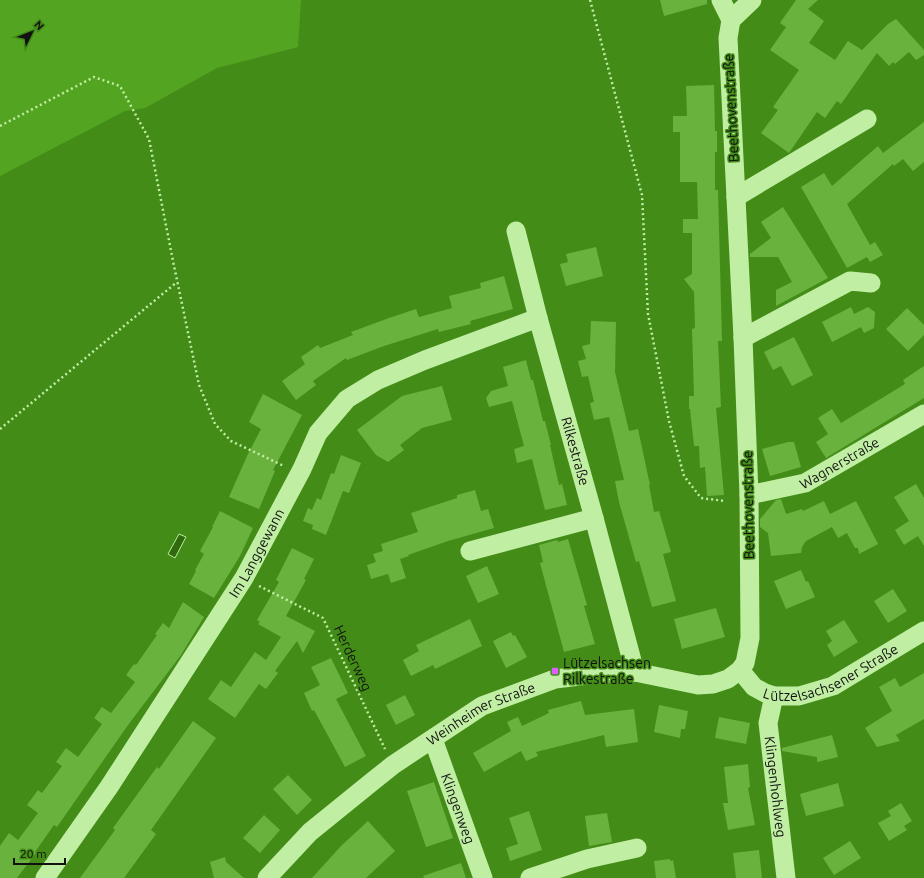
<svg xmlns="http://www.w3.org/2000/svg" width="924" height="878" viewBox="0 0 924 878" font-family="Ubuntu,sans-serif">
<style>
.green{fill:#53a521}
.water{fill:#306910;stroke:#baf196}
.building{fill:#69b23d}
.lines{fill:none;stroke-linecap:round;stroke-linejoin:round}
.path{stroke:#c0eea3;stroke-width:2.5;stroke-dasharray:2 3;stroke-linecap:butt}
.minor{stroke:#c0eea3;stroke-width:19}
.poi-dot{fill:#dc60ff;stroke:#438c18;stroke-width:1.5}
.labels{text-anchor:middle;dominant-baseline:central;stroke-width:3;stroke-linejoin:round;paint-order:stroke}
.street-label{font-size:14px;fill:#111;stroke:#438c18}
.poi-label{font-size:14px;fill:#111;stroke:#438c18;text-anchor:start}
</style>
<rect width="100%" height="100%" fill="#438c18"/>
<polygon class="green" points="0,0 301,0 298,47 217,68 145,108 125,111 0,176"/>
<polygon class="water" points="179,534 186,537 175,558 168,554"/>
<g class="building">
<polygon points="660,0 707,0 707,4 664,16"/>
<polygon points="796,0 818,0 808,9 824,21 809,43 835,60 848,41 862,50 888,24 896,19 924,50 924,55 916,60 909,52 895,64 893,62 889,66 877,53 841,104 837,101 825,118 817,112 789,153 761,133 778,110 773,107 799,70 770,50 786,27 780,23"/>
<polygon points="714,85 715,131 717,131 717,152 715,152 715,190 718,190 722,341 718,341 721,407 716,408 724,495 707,496 705,467 700,468 699,446 694,446 690,409 689,409 689,396 694,396 692,329 695,328 694,292 684,279 692,274 692,233 683,233 683,219 698,219 697,182 680,182 680,132 673,132 673,116 687,116 686,86"/>
<polygon points="924,122 924,162 913,171 903,159 894,166 893,164 847,204 870,245 875,242 883,255 870,262 867,257 847,268 801,187 824,173 832,186 878,146 883,153"/>
<polygon points="783,207 828,278 776,306 776,290 792,282 778,257 750,257 750,254 771,238 761,222"/>
<polygon points="596,247 603,276 566,286 560,264 568,262 566,254"/>
<polygon points="504,276 513,309 470,321 471,324 439,332 438,329 384,346 347,360 346,358 313,381 316,385 296,400 282,381 305,364 301,357 318,345 320,348 353,335 351,332 389,318 416,309 419,317 452,308 449,296 481,288 480,283"/>
<polygon points="851,307 854,314 868,307 875,312 874,328 864,333 861,327 832,342 822,322"/>
<polygon points="907,308 924,325 924,335 908,351 886,329"/>
<polygon points="591,321 616,322 615,372 629,431 638,429 650,485 649,485 654,512 659,511 671,552 663,554 676,601 652,607 639,561 636,562 619,502 615,481 624,480 609,417 594,420 590,403 594,402 588,376 582,377 578,361 586,359 582,346 590,344"/>
<polygon points="794,337 813,375 792,386 781,366 773,370 764,352"/>
<polygon points="526,360 531,380 533,380 543,421 545,421 551,445 550,445 559,485 562,484 567,505 545,510 532,459 517,463 514,449 524,446 512,401 489,407 486,398 491,391 508,386 503,367"/>
<polygon points="924,366 924,398 826,458 816,442 828,434 818,418 832,409 841,423 905,384 903,380"/>
<polygon points="442,386 452,420 422,428 400,445 404,450 388,462 376,455 357,430 402,396"/>
<polygon points="263,394 302,415 273,470 275,471 259,509 229,497 247,456 261,429 249,422"/>
<polygon points="788,442 794,442 801,467 770,476 762,449"/>
<polygon points="341,455 361,463 349,493 343,491 326,535 312,529 313,525 303,521 308,508 312,510 317,498 321,500 331,473 334,474"/>
<polygon points="916,484 924,498 924,546 918,536 904,545 895,530 909,521 894,497"/>
<polygon points="475,490 481,511 488,509 494,528 448,541 408,555 409,556 400,559 406,578 391,583 388,574 371,579 367,565 376,562 373,554 383,551 381,544 418,532 411,513 457,498 457,495"/>
<polygon points="781,499 786,514 802,509 803,511 824,501 830,514 856,501 878,544 859,554 858,548 855,548 847,533 838,538 832,527 806,541 802,547 801,553 771,556 768,533 760,527 760,519 776,500"/>
<polygon points="220,511 253,528 240,556 214,598 189,584 196,571 195,570 204,554 200,551 213,527 212,527"/>
<polygon points="568,539 587,605 584,606 595,644 564,652 540,563 543,562 539,545 557,540 558,542"/>
<polygon points="292,548 314,559 304,579 306,580 286,616 315,631 303,653 297,641 275,671 278,673 266,689 259,684 235,718 208,699 221,680 231,687 255,652 266,660 281,637 258,624 260,622 257,620 279,582 276,580"/>
<polygon points="487,566 499,594 478,603 466,576"/>
<polygon points="801,570 806,582 808,581 815,597 786,609 774,581"/>
<polygon points="893,589 907,611 888,623 874,601"/>
<polygon points="183,602 204,617 181,655 128,725 57,827 54,825 35,852 36,853 17,878 0,878 0,846 9,833 18,840 38,813 27,805 38,790 42,793 62,766 56,762 66,748 78,757 102,724 94,718 102,707 111,713 135,682 126,675 134,664 136,665 157,635 155,634 163,623 169,628"/>
<polygon points="716,608 725,637 682,649 674,619"/>
<polygon points="470,619 482,646 435,669 433,665 411,676 403,660 419,651 416,645"/>
<polygon points="844,620 858,642 834,657 827,645 832,641 826,631"/>
<polygon points="511,632 513,636 515,635 527,657 506,668 493,641"/>
<polygon points="331,658 348,693 336,699 366,756 345,767 314,710 312,711 304,693 320,685 311,667"/>
<polygon points="924,673 924,719 896,735 900,741 877,747 865,728 892,711 879,687 895,678 900,687"/>
<polygon points="405,695 415,715 396,725 386,705"/>
<polygon points="581,701 585,715 634,709 638,742 606,747 604,735 536,752 538,756 526,761 521,751 484,772 473,753 511,731 507,722 518,717 522,726 549,713 548,710"/>
<polygon points="659,705 688,711 685,729 681,729 680,738 654,732"/>
<polygon points="719,717 750,723 746,744 715,738"/>
<polygon points="193,721 216,738 151,830 156,834 124,878 80,878 115,830 113,828 157,767 159,769"/>
<polygon points="832,735 838,757 817,762 817,757 782,751 782,748"/>
<polygon points="748,764 750,787 748,788 755,825 728,830 723,803 728,803 724,767"/>
<polygon points="288,775 312,800 297,815 273,789"/>
<polygon points="434,782 453,838 426,847 407,791"/>
<polygon points="838,783 844,806 806,816 800,794"/>
<polygon points="901,803 912,821 904,826 907,830 889,841 878,823 891,816 888,811"/>
<polygon points="529,811 542,850 510,861 506,848 518,844 509,818"/>
<polygon points="607,813 612,842 589,846 585,816"/>
<polygon points="264,815 280,830 260,853 243,838"/>
<polygon points="368,821 395,851 366,878 312,878 341,846"/>
<polygon points="850,841 861,858 834,875 823,858"/>
<polygon points="759,850 762,878 736,878 733,853"/>
<polygon points="225,857 226,862 244,878 214,878 210,862"/>
<polygon points="670,859 670,861 673,860 676,878 656,878 654,861"/>
<polygon points="461,863 466,878 424,878 423,876"/>
</g>
<g class="lines">
<g class="path">
<polyline points="590,0 642,195 648,314 669,421 684,476 701,498 725,501"/>
<polyline points="0,126 94,77 120,86 149,139 173,261 199,385 215,424 231,441 284,466"/>
<polyline points="0,429 177,282"/>
<polyline points="259,586 323,618 385,749"/>
</g>
<g class="minor">
<polyline points="721,0 731,20"/>
<polyline points="731,20 752,0"/>
<polyline points="736,197 867,119"/>
<path id="s1" d="M516 231 538 318 594 518 635 672"/>
<polyline points="743,338 850,281 871,283"/>
<path id="s2" d="M749 495 805 483 924 414"/>
<polyline points="470,551 594,518"/>
<path id="s3" d="M740 670 754 687 765 693 774 696H799L833 686 924 631"/>
<path id="s4" d="M774 696 768 723 786 878"/>
<path id="s5" d="M433 739 483 878"/>
<path id="s6" d="M45 878 109 787 244 578 302 469 318 433 347 399 378 380 425 360 538 318"/>
<path id="s7" d="M267 878 310 832 373 781 393 765 482 706 555 679 596 674 635 672 698 685 713 684 728 679 740 670 745 663 750 638 749 495 743 338 728 38 731 20"/>
<polyline points="530,878 587,859 637,848"/>
</g>
</g>
<rect class="poi-dot" x="551" y="667" width="8" height="8" rx="2"/>
<g class="labels">
<g class="street-label">
<text transform="translate(731 108) rotate(-93)">Beethovenstraße</text>
<text stroke="none"><textPath href="#s1" startOffset="228">Rilkestraße</textPath></text>
<text stroke="none"><textPath href="#s2" startOffset="97">Wagnerstraße</textPath></text>
<text transform="translate(748 505) rotate(-91)">Beethovenstraße</text>
<text stroke="none"><textPath href="#s6" startOffset="388">Im Langgewann</textPath></text>
<text transform="translate(353 658) rotate(65)">Herderweg</text>
<text stroke="none"><textPath href="#s3" startOffset="106">Lützelsachsener Straße</textPath></text>
<text stroke="none"><textPath href="#s7" startOffset="272">Weinheimer Straße</textPath></text>
<text stroke="none"><textPath href="#s4" startOffset="92">Klingenhohlweg</textPath></text>
<text stroke="none"><textPath href="#s5" startOffset="74">Klingenweg</textPath></text>
</g>
<g class="poi-label">
<text x="563" y="663">Lützelsachsen<tspan x="563" dy="16">Rilkestraße</tspan></text>
</g>
</g>
<g transform="translate(32 32) rotate(47)" stroke="#438c18" stroke-width="3" paint-order="stroke">
<path d="M0-3L7 15L0 10L-7 15Z" fill="#111111"/>
<text y="-6" font-size="11" font-weight="bold" text-anchor="middle" fill="#111111">N</text>
</g>
<path d="M14 858v6h51v-6" fill="none" stroke="#111111" stroke-width="2"/>
<text x="20" y="858" font-size="12" fill="#111111" stroke="#438c18" stroke-width="3" paint-order="stroke">20 m</text>
</svg>
